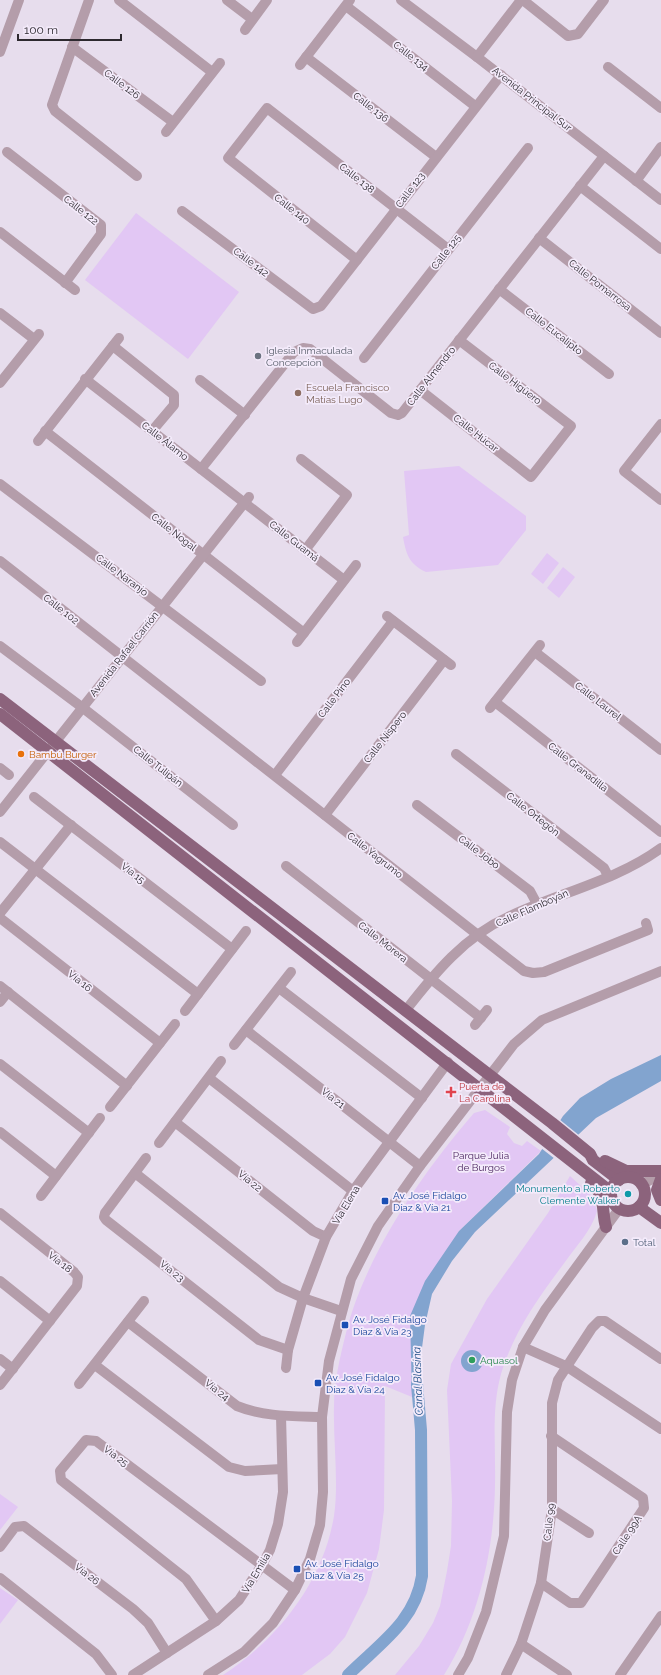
<svg xmlns="http://www.w3.org/2000/svg" width="661" height="1675" viewBox="0 0 661 1675" font-family="Raleway,sans-serif">
<style>
.green{fill:#e2c7f4}
.water{fill:#82a4cf}
.pier{fill:#e7dded}
.lines{fill:none;stroke-linecap:round;stroke-linejoin:round}
.river{stroke:#82a4cf;stroke-width:12}
.minor{stroke:#b49daa;stroke-width:10}
.major{stroke:#8c637c;stroke-width:12}
.worship-dot{fill:#6b7280;stroke:#f4ebfb;stroke-width:1.5}
.education-dot{fill:#8d6e63;stroke:#f4ebfb;stroke-width:1.5}
.food-dot{fill:#e8710a;stroke:#f4ebfb;stroke-width:1.5}
.health-dot{fill:#e0444e;stroke:#f4ebfb;stroke-width:1.5}
.culture-dot{fill:#0f9aa8;stroke:#f4ebfb;stroke-width:1.5}
.transit-dot{fill:#1a4fb4;stroke:#f4ebfb;stroke-width:1.5}
.service-dot{fill:#5c6f8a;stroke:#f4ebfb;stroke-width:1.5}
.leisure-dot{fill:#2e9e5b;stroke:#f4ebfb;stroke-width:1.5}
.labels{text-anchor:middle;dominant-baseline:central;stroke-width:3.5;stroke-linejoin:round;paint-order:stroke}
.street-label{font-size:10px;fill:#2d292f;stroke:#f4ebfb}
.worship-label{font-size:10px;fill:#5b616d;stroke:#f4ebfb;text-anchor:start}
.education-label{font-size:10px;fill:#785e54;stroke:#f4ebfb;text-anchor:start}
.food-label{font-size:10px;fill:#c56008;stroke:#f4ebfb;text-anchor:start}
.health-label{font-size:10px;fill:#be3a42;stroke:#f4ebfb;text-anchor:start}
.park-label{font-size:10px;fill:#4c2761;stroke:#f4ebfb}
.culture-label{font-size:10px;fill:#0d838f;stroke:#f4ebfb;text-anchor:end}
.transit-label{font-size:10px;fill:#164399;stroke:#f4ebfb;text-anchor:start}
.service-label{font-size:10px;fill:#4e5e75;stroke:#f4ebfb;text-anchor:start}
.leisure-label{font-size:10px;fill:#27864d;stroke:#f4ebfb;text-anchor:start}
.water-label{font-size:11px;font-style:italic;fill:#245289;stroke:#f4ebfb}
</style>
<rect width="100%" height="100%" fill="#e7dded"/>
<g class="green">
<polygon points="136,213 239,292 188,359 85,280"/>
<path d="M459 466 526 516V530L498 565 426 572C409 564 406 554 403 537L409 535 404 471Z"/>
<polygon points="547,553 559,563 543,584 531,574"/>
<polygon points="563,567 575,577 559,598 547,588"/>
<path d="M485 1110 510 1127 507 1134 514 1143 522 1146 527 1141 541 1151 459 1231 411 1337 412 1397 385 1386 384 1510 379 1549 367 1593 345 1637 330 1654 302 1675H223C278 1639 323 1582 334 1516 339 1482 333 1441 334 1406 334 1382 340 1357 346 1333 365 1256 422 1173 474 1113Z"/>
<path d="M570 1176 593 1197 597 1211C592 1230 576 1246 565 1262 539 1297 514 1331 501 1374 491 1410 496 1447 495 1485 494 1551 479 1619 444 1675H395L419 1646 433 1623 440 1606 447 1571 451 1546 452 1501 447 1390 451 1364 487 1299 548 1213Z"/>
<polygon points="0,1494 18,1507 0,1530"/>
<polygon points="0,1588 18,1600 0,1624"/>
</g>
<g class="water">
<polygon points="661,1055 661,1081 596,1118 475,1232 452,1261 432,1294 425,1325 420,1363 423,1404 412,1397 410,1316 425,1281 459,1231 539,1154 563,1116 580,1098 611,1079"/>
<circle cx="472" cy="1361" r="11"/>
</g>
<polygon class="pier" points="559,1119 580,1136 555,1159 541,1148"/>
<g class="lines">
<path class="river" d="M348 1675C379 1644 415 1622 422 1576L421 1430 417 1384"/>
<g class="minor">
<polyline points="89,0 52,105 55,111 137,176"/>
<polyline points="119,0 212,72"/>
<polyline points="227,0 252,19"/>
<polyline points="401,0 477,57 661,200"/>
<polyline points="523,0 568,36 578,34 604,0"/>
<polyline points="346,6 475,106"/>
<polyline points="245,30 267,0"/>
<polyline points="72,47 173,122"/>
<polyline points="0,52 19,0"/>
<polyline points="306,57 436,157"/>
<polyline points="477,57 521,0"/>
<polyline points="300,65 350,0"/>
<polyline points="608,67 661,108"/>
<polyline points="166,132 220,63"/>
<polyline points="7,152 101,225 101,234 65,283"/>
<polyline points="636,181 661,147"/>
<polyline points="580,186 661,249"/>
<polyline points="182,211 313,309 321,306 501,75"/>
<polyline points="0,232 75,290"/>
<polyline points="539,238 661,333"/>
<polyline points="357,260 228,158 267,108 448,249"/>
<polyline points="499,289 609,374"/>
<polyline points="0,313 34,339"/>
<polyline points="113,346 174,395 174,405 152,431"/>
<polyline points="364,358 528,148"/>
<polyline points="85,379 344,580"/>
<polyline points="200,380 245,415"/>
<polyline points="0,383 39,334"/>
<polyline points="420,390 531,477 571,426 459,340"/>
<polyline points="661,424 624,471 661,500"/>
<polyline points="45,431 304,633"/>
<polyline points="38,441 119,338"/>
<polyline points="301,459 347,495 306,549"/>
<polyline points="201,469 294,352 303,348 310,349 391,413 398,415 402,413 604,156"/>
<polyline points="0,484 261,681"/>
<polyline points="0,561 524,971 533,973 544,972 648,930 646,923"/>
<polyline points="387,616 451,665"/>
<polyline points="297,642 356,565"/>
<polyline points="0,646 83,708 233,825"/>
<polyline points="535,652 661,750"/>
<polyline points="495,702 661,832"/>
<polyline points="490,708 540,645"/>
<polyline points="456,754 604,868 608,876"/>
<polyline points="0,768 9,775"/>
<polyline points="275,775 393,621"/>
<polyline points="34,797 232,949"/>
<polyline points="417,805 530,891 537,904"/>
<polyline points="0,812 249,497"/>
<polyline points="325,815 444,660"/>
<polyline points="0,842 198,994"/>
<polyline points="286,866 481,1018"/>
<polyline points="0,913 71,825"/>
<polyline points="0,918 160,1043"/>
<polyline points="0,986 127,1086"/>
<polyline points="279,988 422,1098"/>
<polyline points="0,1002 8,992"/>
<path d="M406 1010C434 974 465 936 508 917 558 893 616 881 661 848"/>
<polyline points="185,1011 246,931"/>
<polyline points="475,1025 487,1010"/>
<polyline points="246,1030 420,1166"/>
<polyline points="234,1045 291,972"/>
<polyline points="0,1064 89,1133"/>
<polyline points="209,1078 353,1191"/>
<polyline points="110,1107 175,1024"/>
<polyline points="175,1122 313,1231 326,1237"/>
<polyline points="0,1132 56,1176"/>
<polyline points="159,1143 221,1061"/>
<polyline points="146,1158 105,1213 104,1217 106,1220 259,1340 288,1350"/>
<polyline points="135,1173 279,1287 303,1298 341,1311"/>
<polyline points="641,1185 661,1174"/>
<polyline points="41,1196 100,1118"/>
<polyline points="0,1213 74,1272 78,1277 77,1286 0,1385"/>
<polyline points="0,1281 50,1321"/>
<path d="M128 1322 237 1406C264 1417 293 1416 322 1417"/>
<polyline points="523,1347 566,1366 661,1429"/>
<polyline points="0,1359 13,1369"/>
<polyline points="95,1365 229,1467 245,1471 282,1469"/>
<polyline points="286,1368 288,1350 303,1298 326,1237 353,1191 448,1062"/>
<polyline points="79,1384 144,1301"/>
<polyline points="552,1509 589,1533"/>
<polyline points="0,1547 15,1527 24,1526 133,1609 148,1623 167,1653"/>
<polyline points="0,1578 96,1654 112,1675"/>
<polyline points="541,1583 570,1603 581,1603 644,1508 643,1498 551,1436"/>
<polyline points="216,1621 186,1579 61,1480 60,1471 86,1440 96,1441 295,1590"/>
<polyline points="521,1644 567,1675"/>
<polyline points="133,1675 216,1621 239,1600 262,1565 270,1550 278,1524 283,1492 281,1416"/>
<polyline points="208,1675 244,1652 273,1623 295,1590 310,1559 320,1525 323,1492 322,1417 329,1361 351,1279 378,1226 420,1166 514,1044 542,1020 661,971"/>
<polyline points="458,1675 468,1658 486,1612 504,1536 507,1412 512,1380 523,1347 545,1310 619,1209"/>
<polyline points="506,1675 521,1644 541,1583 552,1509 552,1403 558,1380 592,1328 599,1321 605,1321 661,1359"/>
<polyline points="620,1675 661,1616"/>
</g>
<g class="major">
<polyline points="0,699 552,1123 590,1154 593,1160 619,1180"/>
<polyline points="0,714 611,1192"/>
<polyline points="605,1161 626,1171 661,1171"/>
<circle cx="628" cy="1194" r="17"/>
<polyline points="661,1179 657,1190 661,1200"/>
<path d="M591 1183C607 1196 601 1211 606 1227"/>
<polyline points="639,1207 661,1223"/>
</g>
</g>
<circle class="worship-dot" cx="258" cy="356" r="4"/>
<circle class="education-dot" cx="298" cy="393" r="4"/>
<circle class="food-dot" cx="21" cy="754" r="4"/>
<path class="health-dot" d="M449 1086h4v4h4v4h-4v4h-4v-4h-4v-4h4z"/>
<circle class="culture-dot" cx="628" cy="1194" r="4"/>
<g class="transit-dot">
<rect x="381" y="1197" width="8" height="8" rx="2"/>
<rect x="341" y="1321" width="8" height="8" rx="2"/>
<rect x="314" y="1379" width="8" height="8" rx="2"/>
<rect x="293" y="1565" width="8" height="8" rx="2"/>
</g>
<circle class="service-dot" cx="625" cy="1242" r="4"/>
<circle class="leisure-dot" cx="472" cy="1360" r="4"/>
<g class="labels">
<g class="street-label">
<text transform="translate(411 56) rotate(38)">Calle 134</text>
<text transform="translate(122 84) rotate(37)">Calle 126</text>
<text transform="translate(532 99) rotate(38)">Avenida Principal Sur</text>
<text transform="translate(371 107) rotate(38)">Calle 136</text>
<text transform="translate(357 178) rotate(38)">Calle 138</text>
<text transform="translate(410 190) rotate(-53)">Calle 123</text>
<text transform="translate(292 209) rotate(38)">Calle 140</text>
<text transform="translate(81 210) rotate(38)">Calle 122</text>
<text transform="translate(446 252) rotate(-52)">Calle 125</text>
<text transform="translate(251 262) rotate(37)">Calle 142</text>
<text transform="translate(600 285) rotate(38)">Calle Pomarrosa</text>
<text transform="translate(554 331) rotate(38)">Calle Eucalipto</text>
<text transform="translate(431 376) rotate(-52)">Calle Almendro</text>
<text transform="translate(515 383) rotate(37)">Calle Higüero</text>
<text transform="translate(476 433) rotate(38)">Calle Húcar</text>
<text transform="translate(165 441) rotate(38)">Calle Álamo</text>
<text transform="translate(174 532) rotate(38)">Calle Nogal</text>
<text transform="translate(294 541) rotate(38)">Calle Guamá</text>
<text transform="translate(122 575) rotate(37)">Calle Naranjo</text>
<text transform="translate(61 609) rotate(38)">Calle 102</text>
<text transform="translate(124 654) rotate(-52)">Avenida Rafael Carrión</text>
<text transform="translate(334 698) rotate(-53)">Calle Pino</text>
<text transform="translate(598 701) rotate(38)">Calle Laurel</text>
<text transform="translate(385 737) rotate(-52)">Calle Níspero</text>
<text transform="translate(158 766) rotate(38)">Calle Tulipán</text>
<text transform="translate(578 767) rotate(38)">Calle Granadilla</text>
<text transform="translate(533 814) rotate(38)">Calle Ortegón</text>
<text transform="translate(479 852) rotate(37)">Calle Jobo</text>
<text transform="translate(375 855) rotate(38)">Calle Yagrumo</text>
<text transform="translate(133 873) rotate(38)">Vía 15</text>
<text transform="translate(532 908) rotate(-24)">Calle Flamboyán</text>
<text transform="translate(383 942) rotate(38)">Calle Morera</text>
<text transform="translate(80 981) rotate(38)">Vía 16</text>
<text transform="translate(333 1098) rotate(38)">Vía 21</text>
<text transform="translate(250 1181) rotate(39)">Vía 22</text>
<text transform="translate(346 1205) rotate(-59)">Vía Elena</text>
<text transform="translate(60 1262) rotate(38)">Vía 18</text>
<text transform="translate(172 1271) rotate(38)">Vía 23</text>
<text transform="translate(217 1390) rotate(38)">Vía 24</text>
<text transform="translate(116 1456) rotate(37)">Vía 25</text>
<text transform="translate(549 1522) rotate(-83)">Calle 99</text>
<text transform="translate(627 1535) rotate(-57)">Calle 99A</text>
<text transform="translate(256 1573) rotate(-59)">Vía Emilia</text>
<text transform="translate(87 1574) rotate(37)">Vía 26</text>
</g>
<g class="worship-label">
<text x="266" y="350">Iglesia Inmaculada<tspan x="266" dy="12">Concepción</tspan></text>
</g>
<g class="education-label">
<text x="306" y="387">Escuela Francisco<tspan x="306" dy="12">Matías Lugo</tspan></text>
</g>
<g class="food-label">
<text x="29" y="754">Bambú Burger</text>
</g>
<g class="health-label">
<text x="459" y="1086">Puerta de<tspan x="459" dy="12">La Carolina</tspan></text>
</g>
<g class="park-label">
<text x="481" y="1155">Parque Julia<tspan x="481" dy="12">de Burgos</tspan></text>
</g>
<g class="culture-label">
<text x="620" y="1188">Monumento a Roberto<tspan x="620" dy="12">Clemente Walker</tspan></text>
</g>
<g class="transit-label">
<text x="393" y="1195">Av. José Fidalgo<tspan x="393" dy="12">Díaz &amp; Vía 21</tspan></text>
<text x="353" y="1319">Av. José Fidalgo<tspan x="353" dy="12">Díaz &amp; Vía 23</tspan></text>
<text x="326" y="1377">Av. José Fidalgo<tspan x="326" dy="12">Díaz &amp; Vía 24</tspan></text>
<text x="305" y="1563">Av. José Fidalgo<tspan x="305" dy="12">Díaz &amp; Vía 25</tspan></text>
</g>
<g class="service-label">
<text x="633" y="1242">Total</text>
</g>
<g class="leisure-label">
<text x="480" y="1360">Aquasol</text>
</g>
<g class="water-label">
<text transform="translate(418 1381) rotate(-92)">Canal Blasina</text>
</g>
</g>
<path d="M18 34v6h103v-6" fill="none" stroke="#2d292f" stroke-width="2"/>
<text x="24" y="34" font-size="12" fill="#2d292f" stroke="#f4ebfb" stroke-width="3" paint-order="stroke">100 m</text>
</svg>
